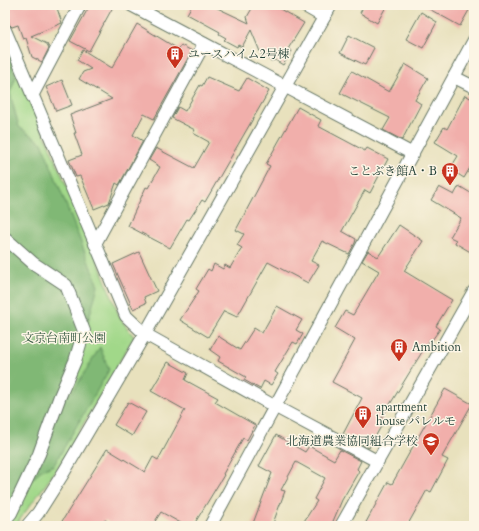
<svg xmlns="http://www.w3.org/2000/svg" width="479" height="531" viewBox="0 0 479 531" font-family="Cardo,'Noto Serif JP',serif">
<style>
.green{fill:#a1d889;stroke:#608a5e}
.forest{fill:#80b875;stroke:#507a54}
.building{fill:#f1afab}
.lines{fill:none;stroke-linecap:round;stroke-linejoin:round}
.street-casing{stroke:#657664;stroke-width:14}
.street{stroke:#fff;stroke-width:12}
.labels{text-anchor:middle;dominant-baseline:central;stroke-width:3;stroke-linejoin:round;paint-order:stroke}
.poi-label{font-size:12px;fill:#1f3d34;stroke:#fcf5e5;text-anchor:start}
.park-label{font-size:12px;fill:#395c45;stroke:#fcf5e5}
</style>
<rect width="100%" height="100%" fill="#fcf5e5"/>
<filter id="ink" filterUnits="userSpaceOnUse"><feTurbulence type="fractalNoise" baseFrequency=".025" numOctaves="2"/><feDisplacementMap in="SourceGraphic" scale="8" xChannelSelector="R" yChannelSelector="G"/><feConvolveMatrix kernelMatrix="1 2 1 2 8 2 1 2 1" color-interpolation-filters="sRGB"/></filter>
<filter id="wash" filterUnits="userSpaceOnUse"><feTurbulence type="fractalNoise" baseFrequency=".012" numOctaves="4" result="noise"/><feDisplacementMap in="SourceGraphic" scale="16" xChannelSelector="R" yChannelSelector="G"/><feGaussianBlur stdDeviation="0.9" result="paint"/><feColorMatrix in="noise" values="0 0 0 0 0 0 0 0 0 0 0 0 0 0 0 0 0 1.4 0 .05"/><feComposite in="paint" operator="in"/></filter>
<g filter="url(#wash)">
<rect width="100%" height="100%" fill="#e8e1bd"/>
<polygon class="green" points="5,41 92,246 120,318 134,337 57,469 15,526 5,526"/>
<polygon class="forest" points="5,51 16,76 10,93 19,127 42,143 98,286 67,396 74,390 100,347 109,370 54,465 40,471 5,510"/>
<g id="blocks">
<g class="building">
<polygon points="6,5 56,5 62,23 31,36 47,44 49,48 42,62 32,57 26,38 23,39 18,25 12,27 9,24"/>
<polygon points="90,5 114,5 89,51 70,41"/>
<polygon points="192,5 211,5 249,23 247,17 254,5 273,5 304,23 288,49 292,51 283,65 275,60 271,61 261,54 251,30 242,47 238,45 237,47 224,40 226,38 219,34 220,32 187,14"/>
<polygon points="364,5 387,5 377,23 360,13"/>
<polygon points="422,5 472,5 460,26"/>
<polygon points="421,12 437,22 423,48 406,39"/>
<polygon points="137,24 178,49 181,45 192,51 154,119 144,114 133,135 143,141 119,185 116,183 109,203 94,209 80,176 76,177 69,160 82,155 74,133 76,133 70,115 112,99 79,79 83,72 91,69 77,60 83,50 112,68"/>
<polygon points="349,35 374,48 365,65 340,53"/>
<polygon points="405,64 428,78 415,100 421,104 402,140 383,130 390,118 340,93 352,71 389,92"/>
<polygon points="207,77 239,91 247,78 269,91 205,202 202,200 189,220 187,219 170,248 128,226 146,187 148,188 160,167 149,160 156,148 194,168 209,142 193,133 195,130 172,118 178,107 185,111 200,85 202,86"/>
<polygon points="62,80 72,105 56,111 46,87"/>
<polygon points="465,95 474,100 474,161 464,178 450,169 458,156 435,142 444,127 447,129"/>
<polygon points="298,107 321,120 318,126 365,151 367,148 388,159 370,193 365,190 342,231 356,239 355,243 349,254 322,241 311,261 319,265 308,283 268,262 237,317 224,311 208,337 180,320 199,291 196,289 208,269 211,271 214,264 223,269 225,265 230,268 242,248 237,245 244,234 236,230 270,166 266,164"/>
<polygon points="459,186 474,195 474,254 455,243 456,240 450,237 461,218 431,200 439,187 454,195"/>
<polygon points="399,225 423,241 404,271 452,300 436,326 440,329 432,340 430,339 381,419 384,421 369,448 343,434 362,398 332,382 355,340 335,328 345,311 353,315 379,271 362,261 368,251 378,257"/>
<polygon points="139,252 157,291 144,297 146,303 133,309 113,264"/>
<polygon points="277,306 302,320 296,330 303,334 297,344 293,342 275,372 278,374 271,385 264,381 260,389 244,380 246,377 218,361 220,357 210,350 218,336 240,350 254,328 262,333"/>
<polygon points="168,362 188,373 185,380 218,398 215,402 255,425 247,440 243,438 223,474 224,475 193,526 186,526 161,512 152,526 115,526 105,520 101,526 59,526 107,449 145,472 153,457 158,460 185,410 151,391"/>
<polygon points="445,389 472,404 442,457 448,460 431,492 427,490 407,526 364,526 388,482 392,484"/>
<polygon points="128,402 146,412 132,436 114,425"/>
<polygon points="276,435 305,452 309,446 334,460 340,450 361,461 357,469 359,471 342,500 331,526 301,526 317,501 314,499 325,478 296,462 281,490 285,491 272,526 252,526 272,473 259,466"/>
</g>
</g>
</g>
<g filter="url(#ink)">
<use href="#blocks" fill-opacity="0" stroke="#657664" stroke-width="1"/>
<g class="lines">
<g class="street-casing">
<g id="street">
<polyline points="131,5 413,154"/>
<polyline points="303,5 324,17"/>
<polyline points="5,30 126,316 145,334 274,406 377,461"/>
<polyline points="454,77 474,87"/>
<polyline points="32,96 80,5"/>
<polyline points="5,238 33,263 66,285 84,331 75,361 60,396 39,454 11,513 5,520"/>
<polyline points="95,244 204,44"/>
<polyline points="27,526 38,513 64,472 145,334 331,5"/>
<polyline points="210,526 474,40"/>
<polyline points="341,526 474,291"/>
</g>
</g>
<use href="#street" class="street"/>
</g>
</g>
<defs>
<g id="building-pin" transform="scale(0.9)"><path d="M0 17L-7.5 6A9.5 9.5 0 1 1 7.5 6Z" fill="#c8321e" stroke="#fcf5e5"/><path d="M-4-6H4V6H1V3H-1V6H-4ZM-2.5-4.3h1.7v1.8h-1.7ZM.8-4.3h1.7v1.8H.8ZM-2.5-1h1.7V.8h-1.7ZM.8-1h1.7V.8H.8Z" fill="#fff"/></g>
<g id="school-pin" transform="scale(0.9)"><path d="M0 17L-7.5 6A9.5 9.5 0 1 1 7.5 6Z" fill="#c8321e" stroke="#fcf5e5"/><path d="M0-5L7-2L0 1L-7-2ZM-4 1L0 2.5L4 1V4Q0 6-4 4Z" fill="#fff"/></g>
</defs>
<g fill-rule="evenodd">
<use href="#building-pin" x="175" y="54"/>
<use href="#building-pin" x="450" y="171"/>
<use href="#building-pin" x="399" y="347"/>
<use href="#building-pin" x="363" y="414"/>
<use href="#school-pin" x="431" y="441"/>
</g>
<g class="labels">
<g class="poi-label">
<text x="188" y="54">ユースハイム2号棟</text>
<text x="437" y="171" text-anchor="end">ことぶき館A・B</text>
<text x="412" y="347">Ambition</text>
<text x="376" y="407">apartment<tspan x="376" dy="14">house パレルモ</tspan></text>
<text x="418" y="441" text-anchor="end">北海道農業協同組合学校</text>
</g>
<g class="park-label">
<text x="64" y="338">文京台南町公園</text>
</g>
</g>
<rect width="479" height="531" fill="none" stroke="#fcf5e5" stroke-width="20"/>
</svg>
